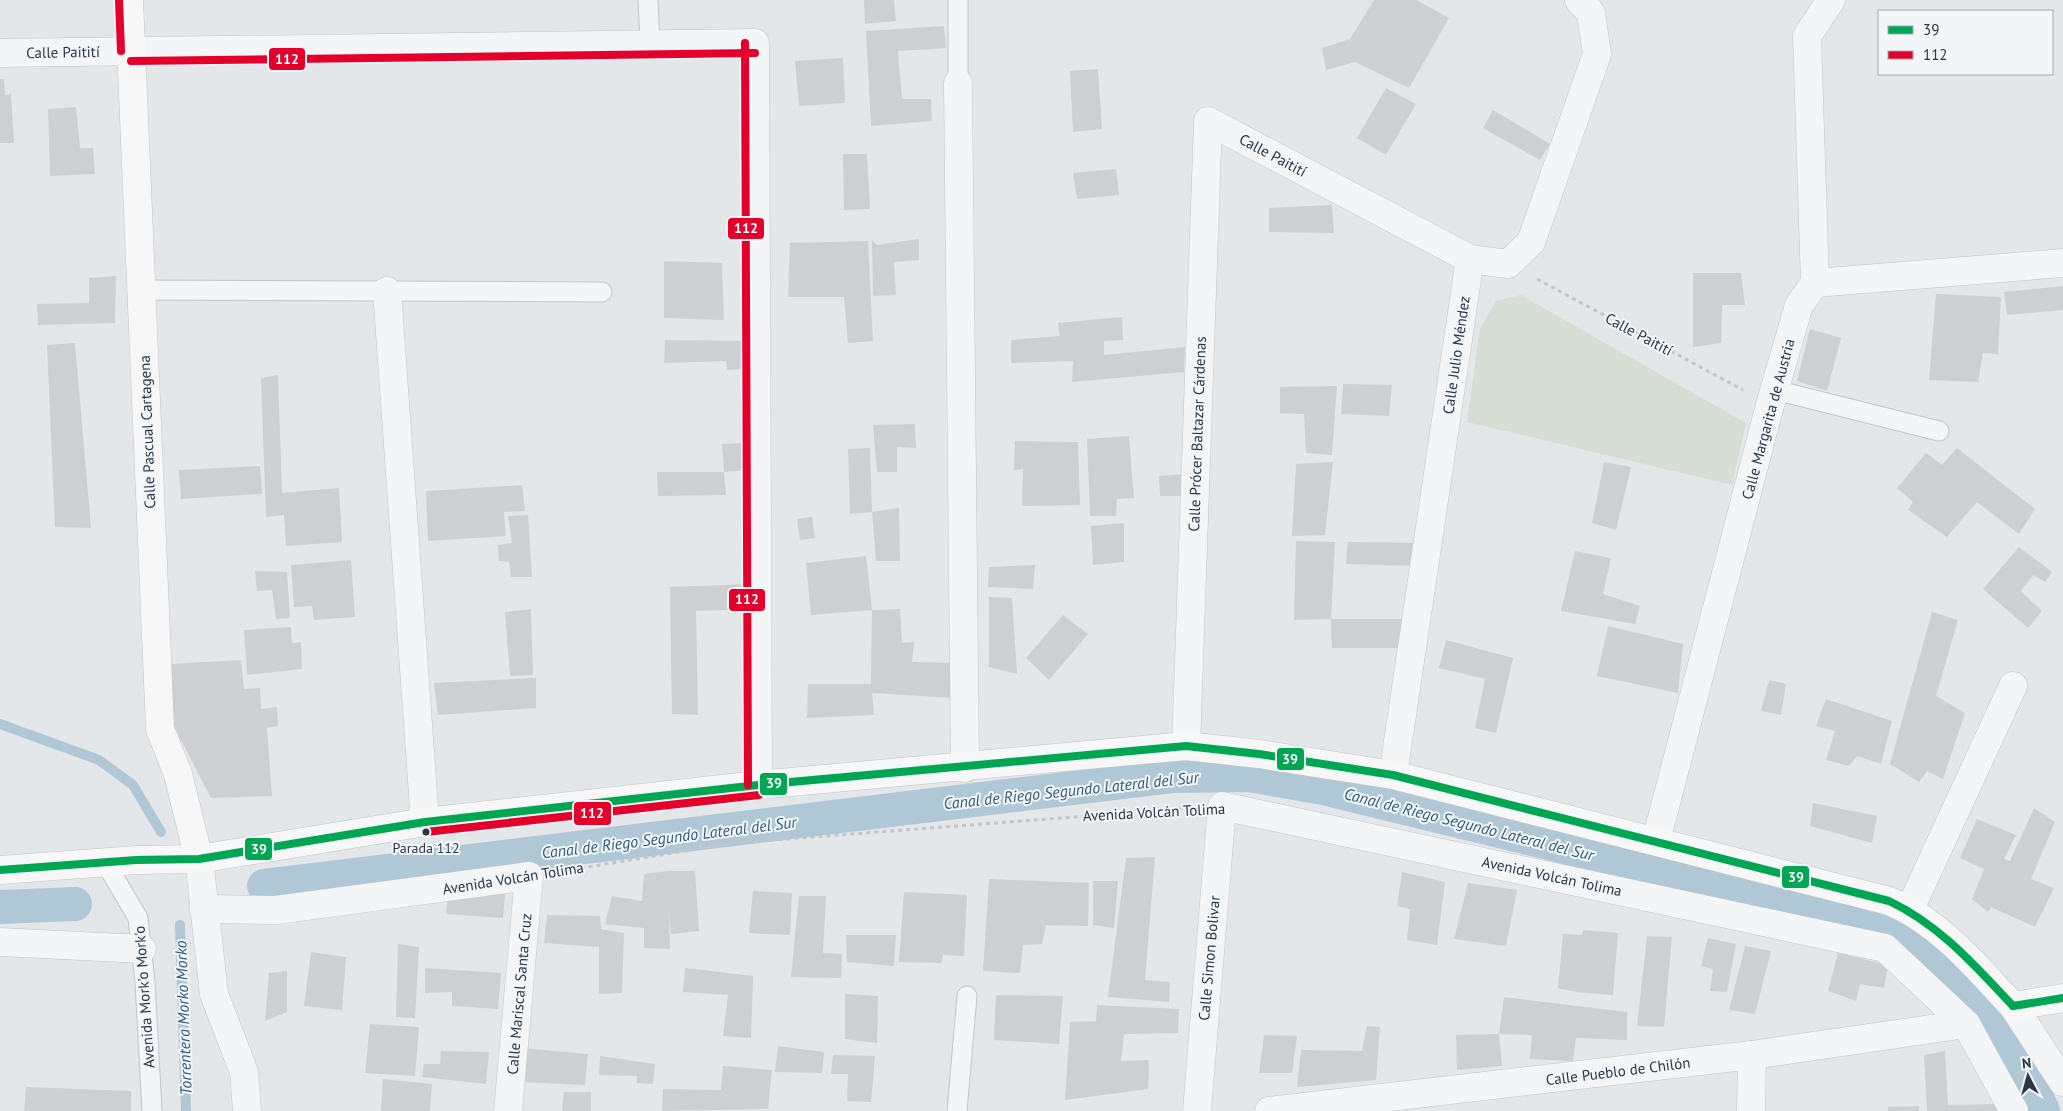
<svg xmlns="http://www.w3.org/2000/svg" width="2063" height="1111" viewBox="0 0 2063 1111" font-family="'PT Sans',sans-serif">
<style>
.green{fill:#d6ded4}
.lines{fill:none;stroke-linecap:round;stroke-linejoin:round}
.stream{stroke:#b0c8d6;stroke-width:10}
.canal{stroke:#b0c8d6;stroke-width:34}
.building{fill:#cdcfd2}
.lane-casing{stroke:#c2c5c8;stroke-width:21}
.street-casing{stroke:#c2c5c8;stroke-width:29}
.secondary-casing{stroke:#c2c5c8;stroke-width:29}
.path{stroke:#c2c6c9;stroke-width:3;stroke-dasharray:4 4;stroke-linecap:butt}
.lane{stroke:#f3f5f6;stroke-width:19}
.street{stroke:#f3f5f6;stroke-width:28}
.secondary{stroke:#f7f7f8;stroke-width:28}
.bus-1-casing{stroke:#f2f6f8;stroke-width:11}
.bus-2-casing{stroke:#f2f6f8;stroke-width:11}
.bus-1{stroke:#00a651;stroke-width:8}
.bus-2{stroke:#e4002b;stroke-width:8}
.bus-dot{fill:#283645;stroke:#f2f6f8;stroke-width:2}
.labels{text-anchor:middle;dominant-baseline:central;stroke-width:4;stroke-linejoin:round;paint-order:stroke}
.bus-label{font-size:14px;fill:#283645;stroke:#f2f6f8}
.street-label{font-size:15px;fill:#283645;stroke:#f2f6f8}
.water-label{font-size:16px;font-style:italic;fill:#2f5b7d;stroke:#f2f6f8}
.line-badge{stroke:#f2f6f8;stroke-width:2}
.badge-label{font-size:14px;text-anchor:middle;font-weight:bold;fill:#fff}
</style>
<rect width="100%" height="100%" fill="#e4e7ea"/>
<polygon class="green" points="1521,295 1746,423 1732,485 1467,422 1480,328 1496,301"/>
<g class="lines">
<g class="stream">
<polyline points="0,724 99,760 133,785 161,832"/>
<polyline points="180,925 186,1111"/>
</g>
<g class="canal">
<polyline points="264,886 1172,776 1249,775 1323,788 1888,926 1912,934 1933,954 1996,1026 2025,1073 2043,1111"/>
<polyline points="0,907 75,904"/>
</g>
</g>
<g class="building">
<polygon points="864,0 894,0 896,21 865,24"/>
<polygon points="1374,0 1416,0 1449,18 1409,88 1355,62 1326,70 1322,48 1350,39"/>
<polygon points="944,26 946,48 898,51 902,99 931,99 932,121 871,126 866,31"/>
<polygon points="843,58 845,103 799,106 795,61"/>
<polygon points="1098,69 1102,129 1073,132 1070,71"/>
<polygon points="0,79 4,79 5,95 11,94 14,143 0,143"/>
<polygon points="1386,88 1416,104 1386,155 1357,138"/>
<polygon points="76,107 80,148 93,148 95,174 50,176 48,109"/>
<polygon points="1493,110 1550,144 1540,160 1483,128"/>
<polygon points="843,154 867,154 870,209 844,210"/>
<polygon points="1116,169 1119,195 1077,199 1073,173"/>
<polygon points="1332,205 1334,233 1269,232 1269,208"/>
<polygon points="919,239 919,260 894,262 896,295 873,296 872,240 877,245"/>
<polygon points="868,241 873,341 848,343 844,297 788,297 790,243"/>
<polygon points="664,261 722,263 724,320 664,318"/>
<polygon points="1693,273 1741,273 1745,305 1722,305 1721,343 1693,347"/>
<polygon points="116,276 115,323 38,325 37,304 89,303 89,278"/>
<polygon points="2063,286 2063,310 2007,315 2004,292"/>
<polygon points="1936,294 2001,297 1998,354 1983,353 1978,382 1929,380"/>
<polygon points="1122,317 1123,340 1104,341 1104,355 1185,347 1184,372 1072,382 1073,361 1011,363 1011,340 1060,336 1058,323"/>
<polygon points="1810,329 1841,338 1827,391 1797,381"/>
<polygon points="665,340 743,341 745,369 727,370 726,361 664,363"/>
<polygon points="75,343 91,528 55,527 47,345"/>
<polygon points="278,375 282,493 339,488 342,542 286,546 284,515 266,517 261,378"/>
<polygon points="1343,384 1392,385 1389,416 1341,414"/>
<polygon points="1337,386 1332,455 1306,453 1304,414 1280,413 1280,387"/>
<polygon points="915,424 916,448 897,447 897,472 877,472 873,425"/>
<polygon points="1129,436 1134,498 1117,499 1116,516 1090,516 1087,439"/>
<polygon points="1015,441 1078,442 1080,505 1022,506 1023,469 1014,470"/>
<polygon points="745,443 747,470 724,472 722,444"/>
<polygon points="870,448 872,512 850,514 848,449"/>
<polygon points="1957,448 2035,509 2019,534 1977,502 1947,537 1908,510 1913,502 1897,488 1926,453 1942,465"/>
<polygon points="1333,462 1325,535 1292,536 1296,464"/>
<polygon points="1604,462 1631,467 1616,530 1592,523"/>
<polygon points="260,466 262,494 181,499 179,470"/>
<polygon points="657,472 724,472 726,495 658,496"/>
<polygon points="1184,474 1184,496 1160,496 1159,476"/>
<polygon points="522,485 525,511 504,512 506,536 428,541 426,491"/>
<polygon points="899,508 900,561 876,561 872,512"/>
<polygon points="528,515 532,577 511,577 509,562 499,561 498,545 512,543 508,516"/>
<polygon points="812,517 815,538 800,540 797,519"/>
<polygon points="1124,523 1124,562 1093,565 1091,526"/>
<polygon points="1296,541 1335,542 1331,619 1294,620"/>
<polygon points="1348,542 1418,543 1419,566 1346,564"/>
<polygon points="2019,547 2052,572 2045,582 2033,575 2021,591 2042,611 2028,628 1983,589"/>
<polygon points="1575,551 1611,558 1603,594 1640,606 1635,624 1561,611"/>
<polygon points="866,556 872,610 900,609 902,643 914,642 912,662 956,663 954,698 872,693 874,715 807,718 808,684 871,684 872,610 811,615 806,563"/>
<polygon points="351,560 355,617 314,620 312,606 294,607 291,565"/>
<polygon points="1035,565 1033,589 988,587 989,567"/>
<polygon points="255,571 287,572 290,618 276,619 272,590 257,591"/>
<polygon points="751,584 752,609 696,611 698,715 672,714 670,587"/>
<polygon points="989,597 1012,598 1017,674 989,667"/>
<polygon points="531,609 533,675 510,676 505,612"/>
<polygon points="1932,612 1958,620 1936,696 1965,713 1943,779 1927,771 1919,782 1890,764"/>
<polygon points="1063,615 1088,634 1049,680 1026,658"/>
<polygon points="1331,619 1405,619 1401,648 1332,648"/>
<polygon points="1608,626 1683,644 1678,693 1597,676"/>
<polygon points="291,627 292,643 301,642 302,669 247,675 244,630"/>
<polygon points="1446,640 1513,658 1496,733 1475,728 1485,679 1439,668"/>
<polygon points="241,660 244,689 260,688 261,709 277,707 278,726 267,728 272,796 211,798 170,719 170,664"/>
<polygon points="536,678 536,708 438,715 434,683"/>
<polygon points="1769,680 1786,684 1781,715 1761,711"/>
<polygon points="1826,699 1892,721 1881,764 1857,756 1849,766 1826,760 1835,731 1816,726"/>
<polygon points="1813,803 1877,816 1872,843 1810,826"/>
<polygon points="2034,808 2055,822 2031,879 2054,888 2035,927 1991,907 1988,912 1972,899 1984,869 1960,858 1977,819 2016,835 2004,859 2010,861"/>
<polygon points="1155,857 1145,980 1170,982 1169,1002 1108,997 1126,858"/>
<polygon points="668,871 695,871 699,931 671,934 669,913 670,949 644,948 644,928 605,924 612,896 642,901 644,874"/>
<polygon points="1402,872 1445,882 1437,945 1407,940 1410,909 1397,906"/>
<polygon points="989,879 1089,883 1088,926 1046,925 1042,944 1023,945 1020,973 983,971"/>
<polygon points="1093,881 1118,881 1114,928 1093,925"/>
<polygon points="1468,883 1517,890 1506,946 1454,939"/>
<polygon points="753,891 792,893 790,935 749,933"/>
<polygon points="448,892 505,894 503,918 446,914"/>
<polygon points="904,892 967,895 964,956 943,955 941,963 899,962"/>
<polygon points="799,896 826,896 823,953 842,954 841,978 791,977"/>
<polygon points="547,915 600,916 601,929 624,933 622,993 599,994 599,947 544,943"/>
<polygon points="1583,930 1618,933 1613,995 1576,992 1558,988 1563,934 1582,935"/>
<polygon points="846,935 896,935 894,966 847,962"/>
<polygon points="1647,936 1672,937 1664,1027 1637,1026"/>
<polygon points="1708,938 1736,944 1727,992 1710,991 1713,969 1701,966"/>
<polygon points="398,944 419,947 415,1018 396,1017"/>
<polygon points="1745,946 1771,951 1755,1014 1729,1010"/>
<polygon points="311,952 346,957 342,1010 304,1006"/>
<polygon points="1838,953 1888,965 1884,988 1860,984 1856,1001 1828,991"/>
<polygon points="425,968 501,973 498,1009 452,1006 452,992 425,993"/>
<polygon points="685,968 753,976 751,1038 723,1036 728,995 683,992"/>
<polygon points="287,971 287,1012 265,1021 269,973"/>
<polygon points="845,994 878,996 877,1043 845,1039"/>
<polygon points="996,995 1063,996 1059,1044 994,1040"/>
<polygon points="1504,997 1627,1012 1627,1040 1576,1038 1573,1061 1530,1059 1532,1035 1499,1034"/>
<polygon points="1097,1005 1179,1009 1178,1033 1124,1034 1121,1061 1149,1060 1148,1089 1065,1100 1070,1022 1096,1021"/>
<polygon points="370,1024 419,1027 415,1076 365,1073"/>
<polygon points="1367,1026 1380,1027 1376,1080 1297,1087 1301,1050 1362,1051"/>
<polygon points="1499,1034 1502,1066 1457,1070 1456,1035"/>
<polygon points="1264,1035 1297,1036 1292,1073 1259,1073"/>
<polygon points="778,1046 824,1052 822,1073 775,1072"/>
<polygon points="521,1048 588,1054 585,1085 519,1082"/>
<polygon points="441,1051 489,1052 486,1084 422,1077 424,1064 440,1064"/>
<polygon points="1945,1051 1948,1105 1997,1104 1999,1111 1927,1111 1924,1055"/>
<polygon points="833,1055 875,1056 871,1102 847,1101 848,1074 831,1074"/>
<polygon points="600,1056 655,1064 653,1084 637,1083 637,1076 599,1075"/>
<polygon points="723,1066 772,1070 768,1109 662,1111 663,1089 721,1090"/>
<polygon points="383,1079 432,1084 430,1111 381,1111"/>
<polygon points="26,1087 131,1091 131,1111 24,1111"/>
<polygon points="564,1092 591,1092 591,1111 562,1111"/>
<polygon points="1919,1106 1919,1111 1888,1111 1888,1107"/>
</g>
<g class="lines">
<g class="lane-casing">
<g id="lane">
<polyline points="648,0 650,44"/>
<polyline points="958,0 958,83"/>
<polyline points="141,290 602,292"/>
<polyline points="1775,390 1939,431"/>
<polyline points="105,862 138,918 145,982 152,1111"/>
<polyline points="957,1111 967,996"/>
</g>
</g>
<g class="street-casing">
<g id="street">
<polyline points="0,53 755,43 758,785"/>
<polyline points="958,83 965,768"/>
<polyline points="1815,283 2063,263"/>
<polyline points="387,291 425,822"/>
<polyline points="1186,746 1208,121 1470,259"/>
<polyline points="1393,775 1470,259 1508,264 1531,242 1597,54 1591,13 1579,0"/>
<polyline points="1656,841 1770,405 1799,305 1815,283 1807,36 1831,0"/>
<polyline points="199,859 214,994 244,1072 247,1111"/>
<polyline points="204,909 276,910 529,876 508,1111"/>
<polyline points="1910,909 2013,686"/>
<polyline points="0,942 142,949"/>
<polyline points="2013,1006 2063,1082"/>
<polyline points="1197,1111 1222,806 1885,948 1966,1024 2014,1111"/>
<polyline points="1269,1111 1752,1055 1966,1024"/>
<polyline points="1751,1111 1752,1055"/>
</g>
</g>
<g class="secondary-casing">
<g id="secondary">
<polyline points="129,0 160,729 178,774 199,859"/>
<path d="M0 870 136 860 199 859 425 822 758 785 1186 746 1259 754 1393 775 1889 901C1939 921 1977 968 2013 1006L2063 998"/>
</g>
</g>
<g class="path">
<polyline points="1537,279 1743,390"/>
<polyline points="557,872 734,843 1192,808"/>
</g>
<use href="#lane" class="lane"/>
<use href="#street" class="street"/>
<use href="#secondary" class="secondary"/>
<g class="bus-1-casing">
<g id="bus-1">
<path d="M0 870 136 860 199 859 425 822 758 785 1186 746 1259 754 1393 775 1889 901C1940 925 1975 966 2013 1006"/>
<polyline points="2013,1006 2063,998"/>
</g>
</g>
<g class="bus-2-casing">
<g id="bus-2">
<polyline points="119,0 121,51"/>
<polyline points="745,43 748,785"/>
<polyline points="131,61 755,53"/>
<polyline points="426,832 759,795"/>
</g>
</g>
<use href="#bus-1" class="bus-1"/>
<use href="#bus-2" class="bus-2"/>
</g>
<circle class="bus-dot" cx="426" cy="832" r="4.5"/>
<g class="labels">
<g class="bus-label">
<text x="426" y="848">Parada 112</text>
</g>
<g class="street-label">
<text transform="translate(63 52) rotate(-1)">Calle Paitití</text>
<text transform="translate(1273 155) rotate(28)">Calle Paitití</text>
<text transform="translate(1639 334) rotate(28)">Calle Paitití</text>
<text transform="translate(1456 355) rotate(-82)">Calle Julio Méndez</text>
<text transform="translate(1768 419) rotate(-75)">Calle Margarita de Austria</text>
<text transform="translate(147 432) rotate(-92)">Calle Pascual Cartagena</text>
<text transform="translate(1197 434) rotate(-88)">Calle Prócer Baltazar Cárdenas</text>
<text transform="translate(1154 812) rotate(-3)">Avenida Volcán Tolima</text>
<text transform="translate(1552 876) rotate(12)">Avenida Volcán Tolima</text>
<text transform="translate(513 878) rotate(-9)">Avenida Volcán Tolima</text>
<text transform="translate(1209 958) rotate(-85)">Calle Simon Bolivar</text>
<text transform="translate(519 994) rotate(-85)">Calle Mariscal Santa Cruz</text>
<text transform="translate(144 997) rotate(-94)">Avenida Mork'o Mork'o</text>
<text transform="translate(1618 1071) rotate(-7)">Calle Pueblo de Chilón</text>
</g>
<g class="water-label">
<text transform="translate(1071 790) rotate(-6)">Canal de Riego Segundo Lateral del Sur</text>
<text transform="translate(1469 824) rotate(14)">Canal de Riego Segundo Lateral del Sur</text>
<text transform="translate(669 837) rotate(-7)">Canal de Riego Segundo Lateral del Sur</text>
<text transform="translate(183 1018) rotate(-92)">Torrentera Morko Morko</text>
</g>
</g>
<g class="line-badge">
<rect x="268" y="47" width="38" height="24" rx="5" fill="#e4002b"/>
<rect x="727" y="217" width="38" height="23" rx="5" fill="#e4002b"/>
<rect x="728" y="588" width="38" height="24" rx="5" fill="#e4002b"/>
<rect x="1276" y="747" width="29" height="24" rx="5" fill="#00a651"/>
<rect x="759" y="772" width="29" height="24" rx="5" fill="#00a651"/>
<rect x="573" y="801" width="39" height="25" rx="5" fill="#e4002b"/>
<rect x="244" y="837" width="29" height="24" rx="5" fill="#00a651"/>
<rect x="1781" y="865" width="29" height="24" rx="5" fill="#00a651"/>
</g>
<g class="badge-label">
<text x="287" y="64">112</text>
<text x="746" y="233">112</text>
<text x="747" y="604">112</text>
<text x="1290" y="764">39</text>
<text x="774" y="788">39</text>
<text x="592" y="818">112</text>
<text x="259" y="854">39</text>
<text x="1796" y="882">39</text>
</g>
<rect x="1878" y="10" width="175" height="65" fill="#f2f6f8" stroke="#a1a9b0"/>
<rect x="1888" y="26" width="25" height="8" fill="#00a651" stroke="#a1a9b0"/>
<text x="1923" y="35" font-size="15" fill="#283645">39</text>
<rect x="1888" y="51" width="25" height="8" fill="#e4002b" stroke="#a1a9b0"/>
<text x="1923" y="60" font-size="15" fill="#283645">112</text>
<g transform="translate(2028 1076) rotate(354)" stroke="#f2f6f8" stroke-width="4" paint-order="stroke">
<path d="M0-4L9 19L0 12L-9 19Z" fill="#283645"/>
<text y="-8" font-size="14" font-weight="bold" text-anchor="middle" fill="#283645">N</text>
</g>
</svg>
